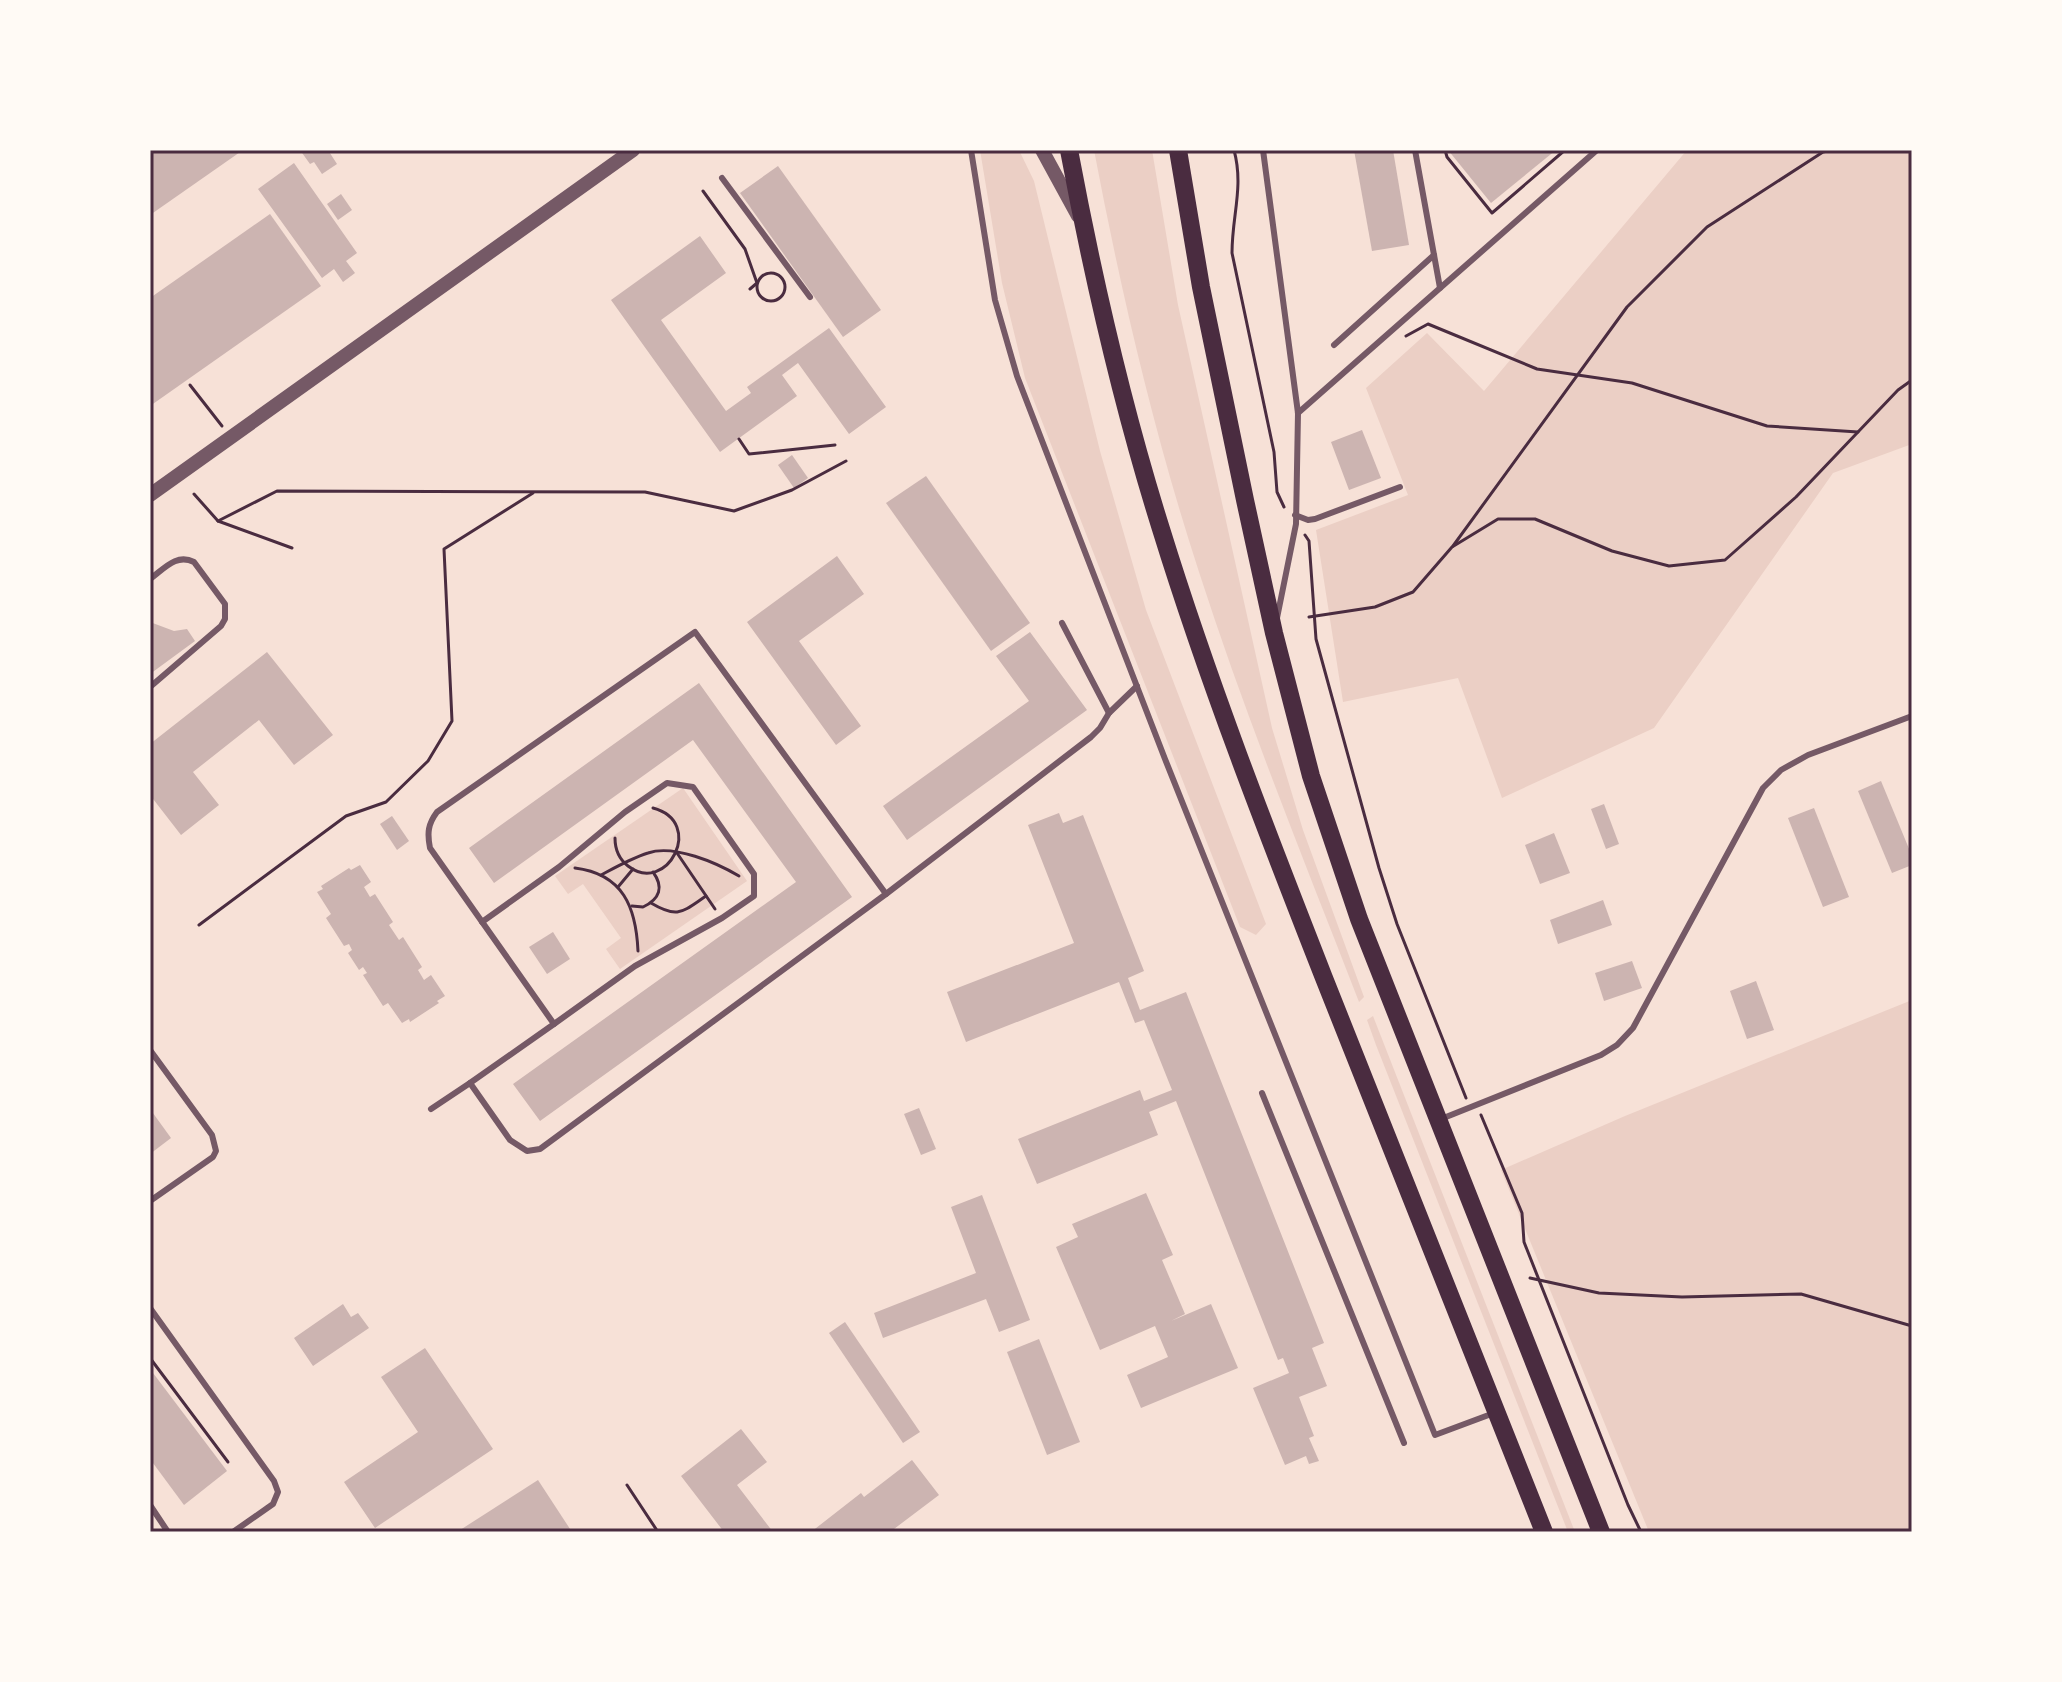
<svg xmlns="http://www.w3.org/2000/svg" width="2062" height="1682" viewBox="0 0 2062 1682" font-family="Bitter,serif">
<style>
.green{fill:#ebcfc5}
.building{fill:#ccb4b1}
.lines{fill:none;stroke-linecap:round;stroke-linejoin:round}
.path{stroke:#4a2c40;stroke-width:3}
.service{stroke:#755966;stroke-width:6}
.tertiary{stroke:#755966;stroke-width:14}
.trunk{stroke:#4a2c40;stroke-width:18}
.neatline{fill:none;stroke:#4a2c40;stroke-width:3}
</style>
<rect width="100%" height="100%" fill="#f7e1d7"/>
<g class="green">
<polygon points="980,150 1019,150 1034,181 1100,451 1146,610 1266,924 1256,935 1240,927 1025,378 1002,283"/>
<path d="M1094 150H1152L1178 305 1272 728 1303 830 1364 997 1359 1002C1304 860 1246 718 1199 572 1154 434 1121 292 1094 150Z"/>
<polygon points="1687,150 1912,150 1912,444 1833,473 1654,728 1502,798 1458,678 1343,702 1316,530 1408,495 1366,388 1427,333 1484,391"/>
<polygon points="683,788 747,881 620,969 606,949 621,938 583,884 568,894 555,876"/>
<polygon points="1912,1000 1912,1532 1649,1532 1501,1170 1625,1116"/>
<polygon points="1373,1016 1575,1532 1568,1532 1376,1045 1367,1020"/>
</g>
<g class="building">
<polygon points="150,150 243,150 150,215"/>
<polygon points="300,150 328,150 337,164 322,174 314,162 310,164"/>
<polygon points="1354,150 1393,150 1409,245 1372,251"/>
<polygon points="1448,150 1556,150 1491,203"/>
<polygon points="294,163 357,253 346,261 355,273 343,282 334,269 322,278 258,189"/>
<polygon points="778,166 881,310 843,337 740,193"/>
<polygon points="341,194 352,210 338,220 327,204"/>
<polygon points="270,214 321,286 150,406 150,298"/>
<polygon points="700,236 726,273 661,320 726,411 751,393 747,387 829,328 886,407 849,434 798,363 782,375 797,396 720,452 611,300"/>
<polygon points="1362,430 1381,478 1349,490 1331,442"/>
<polygon points="792,455 808,478 794,488 778,465"/>
<polygon points="926,476 1030,623 991,651 886,503"/>
<polygon points="837,556 864,594 799,641 861,726 836,745 747,622"/>
<polygon points="150,622 174,631 187,629 195,641 150,674"/>
<polygon points="1030,632 1087,710 907,840 883,806 1029,701 996,656"/>
<polygon points="267,652 333,735 294,765 259,720 193,772 219,805 181,835 150,795 150,744"/>
<polygon points="699,683 852,897 540,1121 513,1084 796,882 693,740 494,883 469,848"/>
<polygon points="1881,781 1912,856 1912,865 1892,873 1858,791"/>
<polygon points="1604,804 1619,844 1606,849 1591,809"/>
<polygon points="1814,808 1849,897 1823,907 1788,818"/>
<polygon points="1059,813 1063,823 1083,815 1144,971 1128,978 1140,1010 1186,992 1324,1343 1312,1348 1327,1386 1299,1397 1314,1436 1309,1438 1319,1461 1309,1464 1306,1456 1285,1465 1253,1388 1289,1373 1283,1358 1278,1360 1176,1101 1149,1112 1158,1135 1037,1184 1018,1139 1140,1090 1144,1101 1172,1090 1144,1020 1135,1023 1119,982 966,1042 947,992 1074,943 1028,825"/>
<polygon points="392,816 409,841 397,850 380,824"/>
<polygon points="1554,833 1570,873 1540,884 1525,845"/>
<polygon points="360,865 371,882 364,887 370,897 375,894 393,922 389,925 399,940 403,937 422,967 418,970 424,980 431,975 445,996 437,1001 439,1003 410,1022 409,1019 402,1023 388,1003 383,1006 363,975 367,973 363,967 359,970 348,953 352,950 349,944 344,946 326,918 331,914 317,892 323,889 321,886 349,868 351,870"/>
<polygon points="1603,900 1612,925 1558,944 1550,920"/>
<polygon points="553,932 570,959 547,974 529,947"/>
<polygon points="1632,961 1642,988 1604,1001 1595,973"/>
<polygon points="1756,981 1774,1030 1747,1039 1730,991"/>
<polygon points="919,1108 936,1149 921,1155 904,1114"/>
<polygon points="150,1109 171,1138 150,1154"/>
<polygon points="1146,1193 1173,1255 1162,1260 1185,1314 1171,1321 1211,1304 1238,1368 1141,1408 1127,1375 1168,1357 1155,1326 1100,1350 1056,1247 1078,1237 1072,1224"/>
<polygon points="982,1195 1030,1320 999,1332 986,1299 883,1338 874,1313 976,1273 951,1207"/>
<polygon points="343,1304 351,1317 358,1313 369,1328 313,1366 294,1338"/>
<polygon points="845,1322 920,1432 903,1443 829,1333"/>
<polygon points="1039,1339 1080,1442 1047,1455 1007,1352"/>
<polygon points="425,1348 493,1449 375,1528 344,1482 418,1432 381,1377"/>
<polygon points="150,1369 227,1471 184,1505 150,1459"/>
<polygon points="741,1429 767,1462 737,1485 773,1532 724,1532 681,1476"/>
<polygon points="912,1460 939,1495 890,1532 811,1532 861,1493 864,1497"/>
<polygon points="538,1480 572,1532 457,1532"/>
</g>
<g class="lines">
<g class="path">
<path d="M1234 150C1244 187 1232 215 1232 253L1274 452 1277 492 1284 507"/>
<polyline points="1445,150 1447,157 1492,213 1565,150"/>
<polyline points="703,191 745,249 757,283 750,289"/>
<circle cx="771" cy="287" r="14"/>
<polyline points="1406,336 1428,324 1537,369 1632,383 1767,426 1858,432"/>
<polyline points="190,385 222,426"/>
<polyline points="739,439 749,454 835,445"/>
<polyline points="194,494 218,521 292,548"/>
<polyline points="218,521 277,491 645,492 734,511 792,490 846,461"/>
<polyline points="1305,535 1309,541 1316,639 1379,868 1397,924 1466,1098"/>
<polyline points="1453,546 1627,307 1707,227 1823,152 1832,150"/>
<polyline points="1309,617 1375,607 1413,592 1452,547 1498,519 1535,519 1612,551 1669,566 1725,560 1796,497 1898,390 1912,380"/>
<path d="M615 838C615 849 619 859 628 866 667 896 706 822 653 808"/>
<polyline points="677,853 715,909"/>
<path d="M575 868C623 874 636 907 638 951"/>
<path d="M601 875C616 867 632 858 648 853 674 844 717 863 739 876"/>
<polyline points="618,887 633,869"/>
<path d="M651 903C678 919 682 912 706 896"/>
<path d="M632 906 643 907C660 899 664 887 653 872"/>
<polyline points="199,925 346,816 386,802 428,761 452,721 444,549 533,493"/>
<polyline points="1481,1115 1522,1213 1524,1242 1628,1505 1641,1532"/>
<polyline points="1530,1278 1599,1293 1682,1297 1801,1294 1912,1326"/>
<polyline points="150,1358 228,1462"/>
<polyline points="627,1485 658,1532"/>
</g>
<g class="service">
<polyline points="971,150 995,300 1017,376 1165,759 1435,1435 1494,1413"/>
<polyline points="1263,150 1298,413 1296,524 1277,618"/>
<polyline points="1415,150 1440,288"/>
<polyline points="722,178 810,297"/>
<polyline points="1334,345 1434,255"/>
<polyline points="1298,413 1597,150"/>
<polyline points="1295,515 1308,520 1315,519 1400,487"/>
<path d="M150 579C164 569 176 553 194 562L225 604V619L221 626 150 687"/>
<polyline points="1062,623 1109,713"/>
<path d="M695 632 886 894 540 1149 527 1151 510 1140 470 1083 554 1024 430 848C427 833 428 824 437 812Z"/>
<polyline points="886,894 1091,737 1100,728 1109,713 1137,686"/>
<polyline points="482,922 559,867 625,812 667,783 693,787 754,874 754,896 722,918 635,966 554,1024"/>
<polyline points="150,1050 212,1135 216,1151 213,1157 150,1201"/>
<polyline points="1262,1093 1404,1443"/>
<polyline points="431,1109 470,1083"/>
<polyline points="1441,1119 1601,1055 1617,1045 1633,1028 1763,788 1781,770 1808,755 1912,716"/>
<polyline points="150,1308 274,1481 278,1492 273,1504 233,1532"/>
<polyline points="150,1505 168,1532"/>
</g>
<g class="tertiary">
<polyline points="1042,150 1078,216"/>
<polyline points="150,495 633,150"/>
</g>
<g class="trunk">
<path d="M1069 150C1093 278 1122 405 1161 529 1208 681 1266 830 1324 978 1397 1163 1472 1347 1544 1532"/>
<polyline points="1178,150 1201,287 1245,500 1274,633 1311,776 1359,919 1601,1532"/>
</g>
</g>
<rect width="2062" height="1682" fill="none" stroke="#fffaf5" stroke-width="304"/>
<rect x="152" y="152" width="1758" height="1378" class="neatline"/>
</svg>
